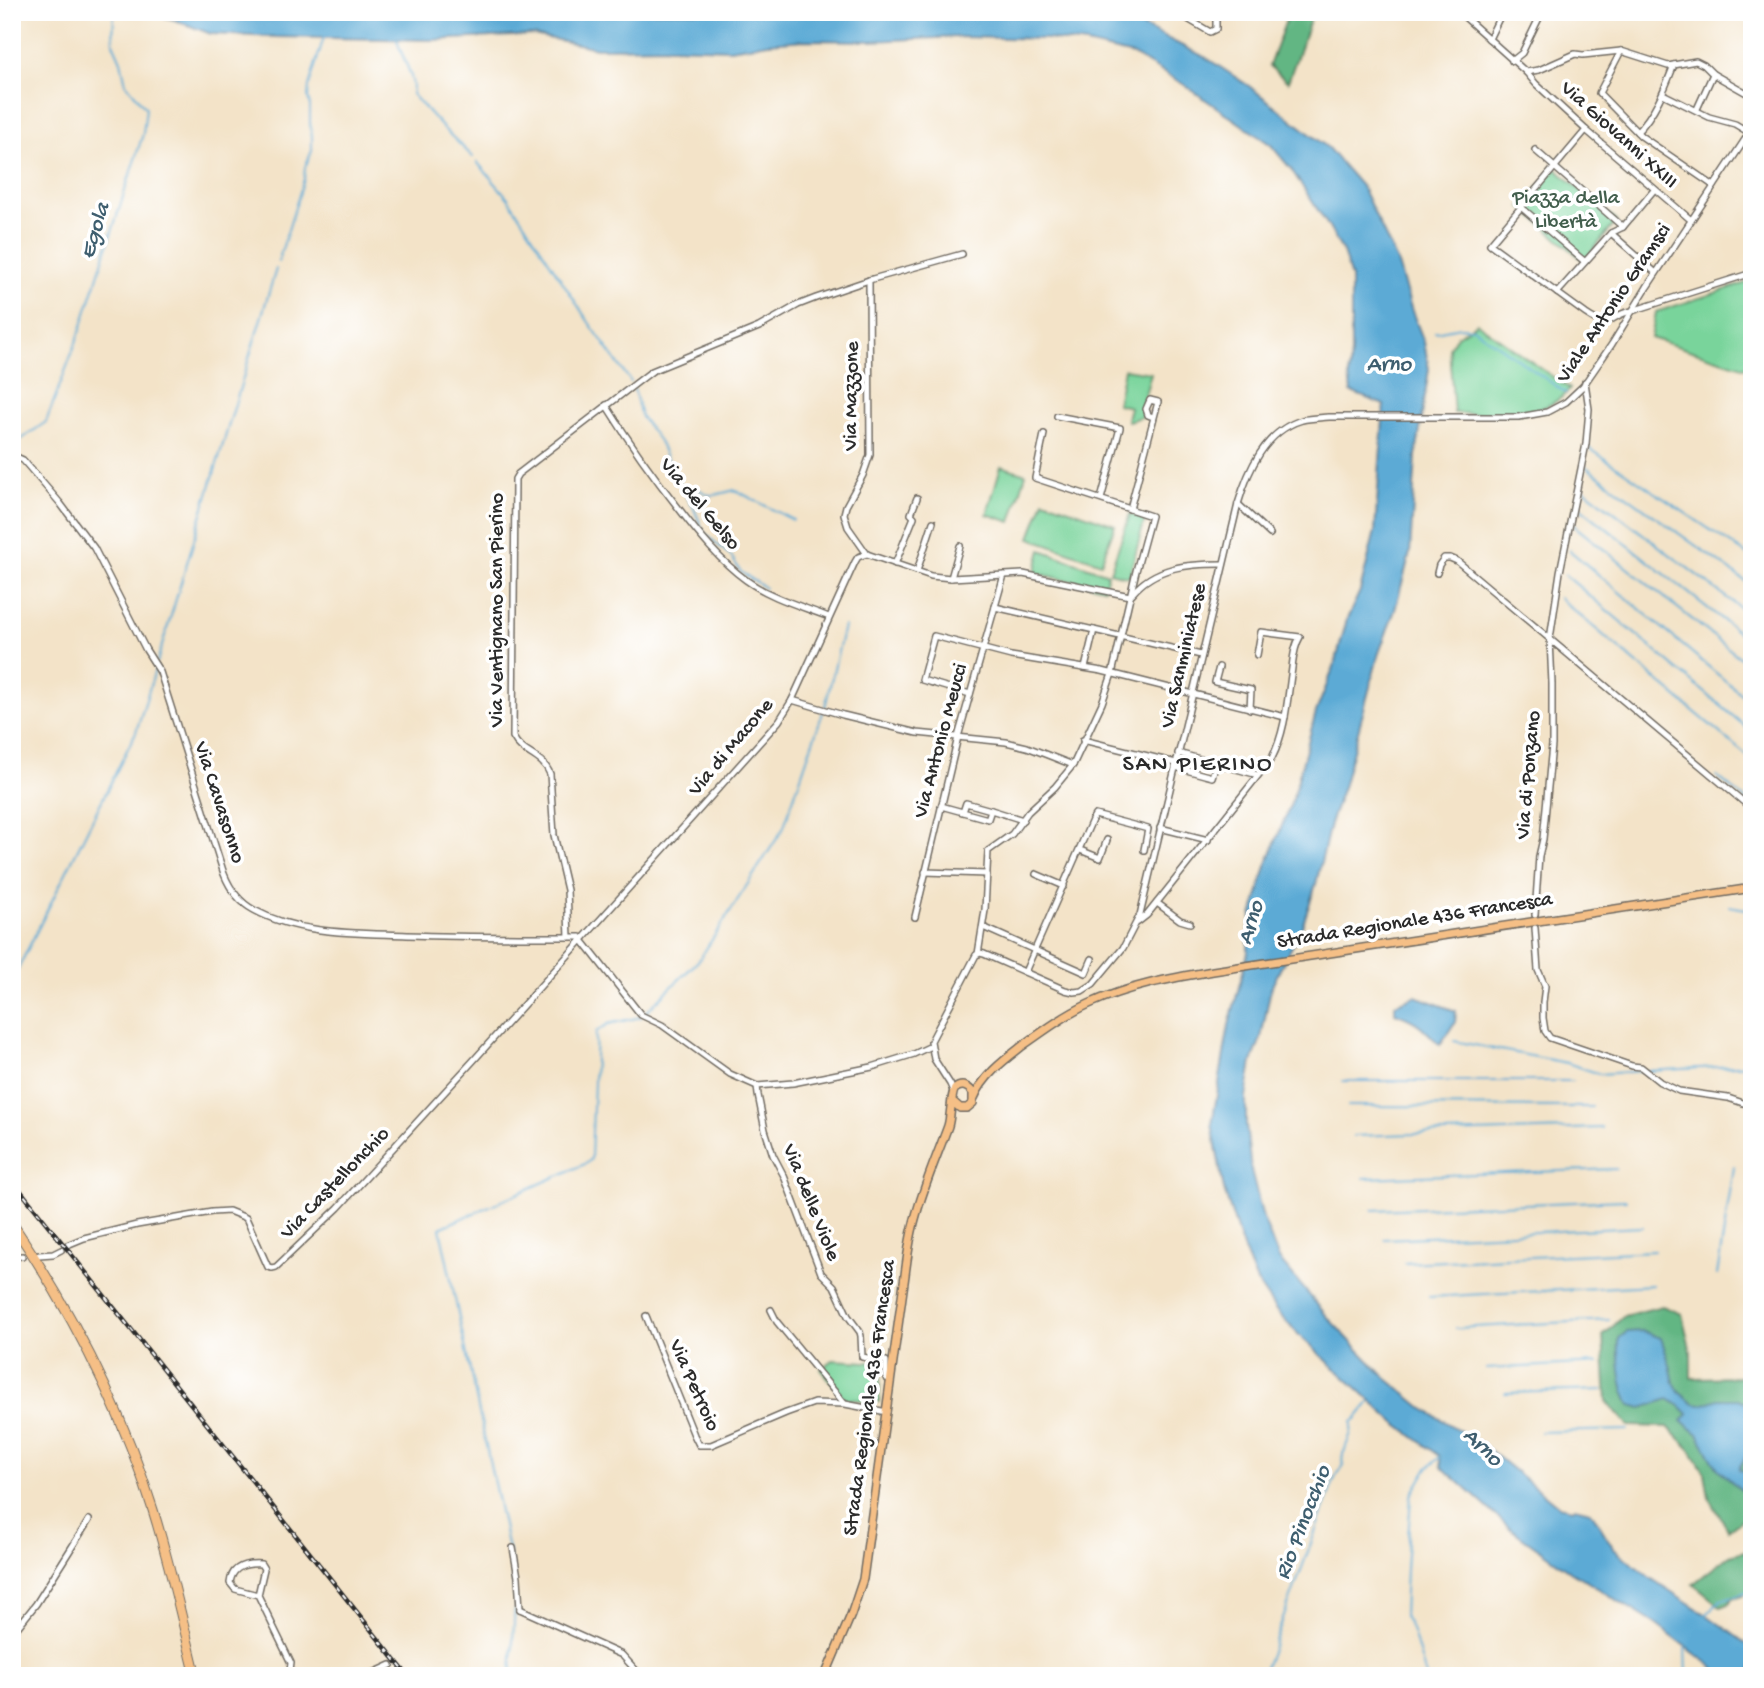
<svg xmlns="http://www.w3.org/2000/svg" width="1764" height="1688" viewBox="0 0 1764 1688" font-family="'Gochi Hand',sans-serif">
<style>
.green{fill:#79d49b;stroke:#528063;stroke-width:2}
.forest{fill:#62b683;stroke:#467057;stroke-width:2}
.water{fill:#5baad5;stroke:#436a80;stroke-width:2}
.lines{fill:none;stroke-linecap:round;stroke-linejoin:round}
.stream{stroke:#5baad5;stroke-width:2}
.minor-casing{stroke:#716b62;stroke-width:8}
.major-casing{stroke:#716b62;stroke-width:10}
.highway-casing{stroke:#716b62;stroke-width:11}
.minor{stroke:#fff;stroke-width:5}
.major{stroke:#f5bf86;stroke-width:7}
.highway{stroke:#f5bf86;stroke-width:9}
.rail-casing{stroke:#2b2b2b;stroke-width:4.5}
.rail{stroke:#fff;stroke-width:2;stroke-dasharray:5;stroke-linecap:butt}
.labels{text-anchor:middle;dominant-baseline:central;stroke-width:7;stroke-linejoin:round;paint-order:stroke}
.street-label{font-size:21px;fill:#2b2b2b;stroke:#fff}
.park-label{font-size:21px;fill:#425e4d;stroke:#fff}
.water-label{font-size:23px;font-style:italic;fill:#3e5e6f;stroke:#fff}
.quarter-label{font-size:24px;letter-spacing:2px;fill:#2b2b2b;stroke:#fff}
</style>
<rect width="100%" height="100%" fill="#fff"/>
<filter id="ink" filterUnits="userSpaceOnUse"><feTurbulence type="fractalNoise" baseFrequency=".0143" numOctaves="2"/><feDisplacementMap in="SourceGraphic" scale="14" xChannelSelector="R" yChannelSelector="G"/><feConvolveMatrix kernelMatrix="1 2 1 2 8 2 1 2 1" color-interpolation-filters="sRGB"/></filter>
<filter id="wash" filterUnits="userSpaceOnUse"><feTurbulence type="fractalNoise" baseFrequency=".00686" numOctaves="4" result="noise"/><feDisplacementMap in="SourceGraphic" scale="28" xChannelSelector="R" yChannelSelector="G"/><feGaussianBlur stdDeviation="1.57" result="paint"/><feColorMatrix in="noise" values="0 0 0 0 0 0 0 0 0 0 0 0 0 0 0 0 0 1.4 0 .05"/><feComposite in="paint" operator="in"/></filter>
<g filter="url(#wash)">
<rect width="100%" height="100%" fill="#f3e3c8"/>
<g class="green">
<polygon points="1555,168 1617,221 1584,261 1521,207"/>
<polygon points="1752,281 1752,370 1651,338 1656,312"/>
<path d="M1477 323 1570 389C1542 422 1493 414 1454 413L1449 348 1457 336Z"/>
<polygon points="1124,369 1151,373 1141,410 1143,411 1142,417 1128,421 1127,419 1130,407 1117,404"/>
<polygon points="1001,466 1026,474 1011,522 987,514"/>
<polygon points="1044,500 1115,525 1101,563 1030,538"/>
<polygon points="1130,514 1145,519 1129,577 1110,572"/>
<polygon points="1041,550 1108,574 1104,588 1035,573"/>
<polygon points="833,1360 881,1363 879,1402 845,1399 821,1369"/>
</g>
<g class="forest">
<polygon points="1289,12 1313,12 1288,82 1269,66"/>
<polygon points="1662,1306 1682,1314 1691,1352 1691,1378 1749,1377 1752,1381 1752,1512 1728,1530 1709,1497 1705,1473 1691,1450 1668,1427 1629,1426 1607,1402 1603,1336 1624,1316"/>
<polygon points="1752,1549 1752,1592 1732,1598 1729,1604 1721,1607 1693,1584 1730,1555"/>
</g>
<g class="water">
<polygon points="146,12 1110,12 1128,19 1205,57 1249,86 1328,148 1362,187 1397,261 1412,311 1424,342 1429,369 1416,456 1410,553 1395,610 1379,653 1344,784 1330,824 1316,884 1300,933 1286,957 1271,988 1261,1038 1252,1062 1246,1097 1246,1125 1251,1170 1263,1218 1279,1259 1331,1321 1386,1378 1424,1409 1482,1444 1558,1506 1573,1509 1575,1507 1591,1511 1614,1549 1649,1577 1707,1615 1752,1648 1752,1676 1725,1676 1654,1623 1570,1571 1511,1529 1442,1467 1440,1456 1395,1423 1301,1337 1278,1313 1257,1282 1243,1248 1224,1190 1212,1124 1229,1025 1248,952 1248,937 1252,916 1266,866 1293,798 1316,712 1335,664 1347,619 1360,591 1375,531 1384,405 1351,392 1349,376 1351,353 1351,278 1343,252 1327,224 1291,169 1271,145 1183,84 1133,55 1086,44 1047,39 959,37 871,41 804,40 768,43 730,49 671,47 597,48 533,35 432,40 276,37 211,34 175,20"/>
<path d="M1415 996 1456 1011 1455 1022 1440 1045C1422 1027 1420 1022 1395 1013V1004Z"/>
<path d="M1643 1331 1661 1338 1670 1365 1674 1382 1679 1392 1694 1404 1701 1405 1718 1399H1739L1751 1406C1753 1419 1755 1442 1748 1454 1745 1460 1741 1463 1739 1469L1751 1475 1750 1486 1741 1490 1718 1469 1698 1434 1682 1421 1688 1414 1680 1406 1669 1399 1642 1408 1630 1405C1619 1385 1618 1360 1619 1338L1627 1332Z"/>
</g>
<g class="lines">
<g class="stream">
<path d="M397 40C401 56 417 80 412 94L443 128 473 157"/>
<polyline points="477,162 508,198 588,321 631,382"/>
<polyline points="278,262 304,179 305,167 312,151 312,137 310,123 310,106 308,98 309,86 324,37"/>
<polyline points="1435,332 1460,327 1473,328 1566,393"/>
<polyline points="634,389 641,417 659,441 672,471 684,489 686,496 693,506 704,533 731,556 741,572 765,588"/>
<polyline points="12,439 19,441 46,422 80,332 143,134 146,108 126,84 121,61 113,43 114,12"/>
<polyline points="1589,448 1752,558"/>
<polyline points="1585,466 1752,586"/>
<polyline points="1580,486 1752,617"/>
<polyline points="685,489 700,490 709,495 715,495 735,490 793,520"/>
<polyline points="1577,505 1752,643"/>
<polyline points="1572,524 1752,667"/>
<polyline points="1569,550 1752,703"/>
<polyline points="1565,575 1752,732"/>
<polyline points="1559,598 1752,760"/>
<polyline points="157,662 276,269"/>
<polyline points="825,707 844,626"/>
<polyline points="1717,776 1748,802"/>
<polyline points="1729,906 1752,910"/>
<polyline points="12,981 136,732 156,667"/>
<polyline points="645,1013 699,960 783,829 823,712"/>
<polyline points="1454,1041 1567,1063 1600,1074 1642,1071"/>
<polyline points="1648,1071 1752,1065"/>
<polyline points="1343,1081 1573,1081"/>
<polyline points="1348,1106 1592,1107"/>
<polyline points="1353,1136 1602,1128"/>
<polyline points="1364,1178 1616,1169"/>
<polyline points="1372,1210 1626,1200"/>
<polyline points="1384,1239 1643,1227"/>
<polyline points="1404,1263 1654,1251"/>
<polyline points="1717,1275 1734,1167"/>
<polyline points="1429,1297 1653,1285"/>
<polyline points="1456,1328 1609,1320"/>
<polyline points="1486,1369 1598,1363"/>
<polyline points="1505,1393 1602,1390"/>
<polyline points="1540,1432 1628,1430"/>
<polyline points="1705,1616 1721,1600 1752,1590"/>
<polyline points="1686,1648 1687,1676"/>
<polyline points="511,1676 515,1605 512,1568 440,1228 587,1163 591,1159 596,1032 608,1024 641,1017"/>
<path d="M1262 1676 1335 1478 1344 1465C1340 1449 1354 1437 1352 1422L1356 1419 1370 1402"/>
<polyline points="1426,1676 1413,1632 1404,1616 1406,1569 1411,1496 1427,1469 1440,1457"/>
</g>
</g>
</g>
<g filter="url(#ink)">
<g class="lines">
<g class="minor-casing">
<g id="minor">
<polyline points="1181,12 1188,19 1210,32 1216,29 1216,12"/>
<polyline points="1459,12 1526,72 1536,84 1586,130 1691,220"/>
<polyline points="1489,39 1502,12"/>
<polyline points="1621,51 1599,93 1641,136 1714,186"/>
<polyline points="1512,61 1522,53 1542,12"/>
<polyline points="1526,72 1539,70 1575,54 1583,55 1621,51 1668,66 1696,61 1704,65 1713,74 1752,96"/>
<polyline points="1663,94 1709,117 1735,124 1750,133"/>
<polyline points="1697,109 1713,74"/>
<path d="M1586 130 1490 244 1586 314C1612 332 1609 314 1632 311L1752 273"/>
<path d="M1637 132C1655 114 1665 88 1674 65"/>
<polyline points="1535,150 1623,227"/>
<polyline points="1521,207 1584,261"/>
<polyline points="1611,233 1656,273"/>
<polyline points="869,280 870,455 863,475 846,506 844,514 848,527 867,554 931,576 951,578 1023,574 1130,596"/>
<polyline points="1557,293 1611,233 1623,227 1654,190"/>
<path d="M606 405C629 442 653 476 680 510 699 535 720 561 746 580 771 598 801 606 829 617"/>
<polyline points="1057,416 1120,428 1101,499"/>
<path d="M12 455 23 460 60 503 94 548 146 650 160 672 224 874C230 889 239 902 254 910 300 935 356 933 407 935 465 937 522 937 580 937L582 940"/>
<polyline points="1238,504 1270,534"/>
<polyline points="1130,509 1158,402 1150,400 1146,409 1148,415 1153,417"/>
<polyline points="895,564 914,517 911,514 917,498"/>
<polyline points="917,571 933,522"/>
<polyline points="1437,573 1439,565 1444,558 1450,558 1457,561 1752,809"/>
<polyline points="951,578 960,546"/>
<path d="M1132 594C1155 566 1189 564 1222 564"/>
<polyline points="995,607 1201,655"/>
<polyline points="1219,667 1215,682 1251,690 1250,709"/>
<polyline points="1085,668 1094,630"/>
<polyline points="970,694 922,680 934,636 1011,656 1102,671 1285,717"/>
<polyline points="792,700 843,715 917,733 1006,742 1027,747 1073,765"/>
<polyline points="1083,740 1176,763"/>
<polyline points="1178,753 1258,775"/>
<polyline points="1175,767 1212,777 1216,764"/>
<polyline points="941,806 988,819 991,810 1023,820"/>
<polyline points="963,812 966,803 991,810"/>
<polyline points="1160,828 1208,840"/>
<polyline points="1080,850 1100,858 1107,840"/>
<polyline points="925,872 987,874"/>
<polyline points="1036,874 1064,886"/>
<polyline points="1157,903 1180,920 1190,923"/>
<polyline points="1535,915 1539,856 1543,839 1552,745 1552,684 1550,639 1560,572 1586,444 1589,409 1585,382"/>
<polyline points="915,917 958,737 1004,575"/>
<path d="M1138 922 1147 915 1272 758C1285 732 1287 704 1291 675 1293 663 1293 648 1300 637L1261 632 1257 655"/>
<polyline points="983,927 1086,973 1092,959"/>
<polyline points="1535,928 1538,970 1545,986 1543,1002 1543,1018 1545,1031 1550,1038 1632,1066 1641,1067 1660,1082 1679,1091 1728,1098 1752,1106"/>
<path d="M569 937 567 890 554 835 550 774C542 754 522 755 513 737L515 479 518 474 652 371 759 327 798 305 816 298 869 280 962 254"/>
<polyline points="582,940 641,1015 662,1025 730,1074 757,1086 793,1083 872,1067 914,1054 931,1046"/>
<polyline points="978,954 985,910 988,851 1012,834 1028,812 1055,787 1073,765 1102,703 1112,674 1136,571 1151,516 1035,478 1044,434"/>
<polyline points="1025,972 1092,820 1095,815 1148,829 1144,850"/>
<polyline points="757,1086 758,1095 765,1130 773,1155 784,1176 821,1273 834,1286 848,1316 860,1332 861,1336 862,1357 886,1361 886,1378 891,1379"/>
<path d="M953 1091 950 1084 934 1059 931 1041 976 955 980 953 984 954 1065 990 1074 992 1082 991 1093 984 1123 948 1140 915 1238 504C1248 470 1265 431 1302 420 1311 418 1320 418 1329 417H1519L1547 412 1566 402 1583 386 1612 344 1647 287 1752 129"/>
<polyline points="67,1245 84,1238 137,1225 212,1212 229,1211 246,1218 268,1267 272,1268 276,1267 338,1208 473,1061 779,721 792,700 855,562 858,557 867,554"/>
<polyline points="39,1255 53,1254 61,1250"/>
<polyline points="12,1257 22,1256"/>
<polyline points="771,1310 777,1322 844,1403"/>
<polyline points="646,1316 694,1435 699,1445 711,1445 786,1413 814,1403 845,1404 887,1412"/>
<polyline points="513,1548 518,1577 520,1609"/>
<path d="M258 1595 235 1589 230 1583C232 1566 246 1563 261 1564L264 1569 258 1595 291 1663 290 1671 288 1676"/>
<polyline points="520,1609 622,1655 641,1676"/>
<polyline points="12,1634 36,1604 89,1520"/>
<polyline points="367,1676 391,1665"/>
</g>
</g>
<g class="major-casing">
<g id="major">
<path d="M974 1098C983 1076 1003 1061 1021 1047 1042 1032 1065 1015 1089 1004 1128 986 1171 978 1213 971L1752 888"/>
<path d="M825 1676 851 1615 863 1579 905 1275C907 1259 909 1243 913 1227 921 1192 936 1159 948 1126 951 1117 951 1093 955 1089 962 1083 969 1087 973 1093V1103L967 1108H960L952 1101"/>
</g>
</g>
<g class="highway-casing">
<path id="highway" d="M12 1223C72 1312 121 1407 153 1510 170 1564 182 1620 196 1676"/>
</g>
<use href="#minor" class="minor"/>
<use href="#major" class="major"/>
<use href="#highway" class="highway"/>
<g class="rail-casing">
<polyline id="rail" points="12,1180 408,1676"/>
</g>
<use href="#rail" class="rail"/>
</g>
</g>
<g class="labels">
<g class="street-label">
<text transform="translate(1618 136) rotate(42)">Via Giovanni XXIII</text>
<text transform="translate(1615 304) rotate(-56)">Viale Antonio Gramsci</text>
<text transform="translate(853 396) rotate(-89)">Via Mazzone</text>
<text transform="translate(699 505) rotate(50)">Via del Gelso</text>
<text transform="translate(498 610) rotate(-90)">Via Ventignano San Pierino</text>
<text transform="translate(1185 656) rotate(-77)">Via Sanminiatese</text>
<text transform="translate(942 741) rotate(-75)">Via Antonio Meucci</text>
<text transform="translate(732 748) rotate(-50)">Via di Macone</text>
<text transform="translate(1530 775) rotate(-85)">Via di Ponzano</text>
<text transform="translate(218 803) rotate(72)">Via Cavasonno</text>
<text transform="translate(1415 922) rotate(-9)">Strada Regionale 436 Francesca</text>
<text transform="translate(336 1184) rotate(-46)">Via Castellonchio</text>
<text transform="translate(810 1203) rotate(68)">Via delle Viole</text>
<text transform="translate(693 1386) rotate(66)">Via Petroio</text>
<text transform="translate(871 1398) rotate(-82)">Strada Regionale 436 Francesca</text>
</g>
<g class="park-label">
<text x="1566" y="199">Piazza della<tspan x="1566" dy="24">Libertà</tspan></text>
</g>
<g class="water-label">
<text transform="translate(96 231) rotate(-73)">Egola</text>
<text x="1389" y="365">Arno</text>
<text transform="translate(1252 923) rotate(-73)">Arno</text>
<text transform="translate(1482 1448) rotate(44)">Arno</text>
<text transform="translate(1304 1523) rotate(-69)">Rio Pinocchio</text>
</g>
<g class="quarter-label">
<text x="1198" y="765">SAN PIERINO</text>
</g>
</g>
<rect width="1764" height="1688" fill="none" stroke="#fff" stroke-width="42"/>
</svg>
